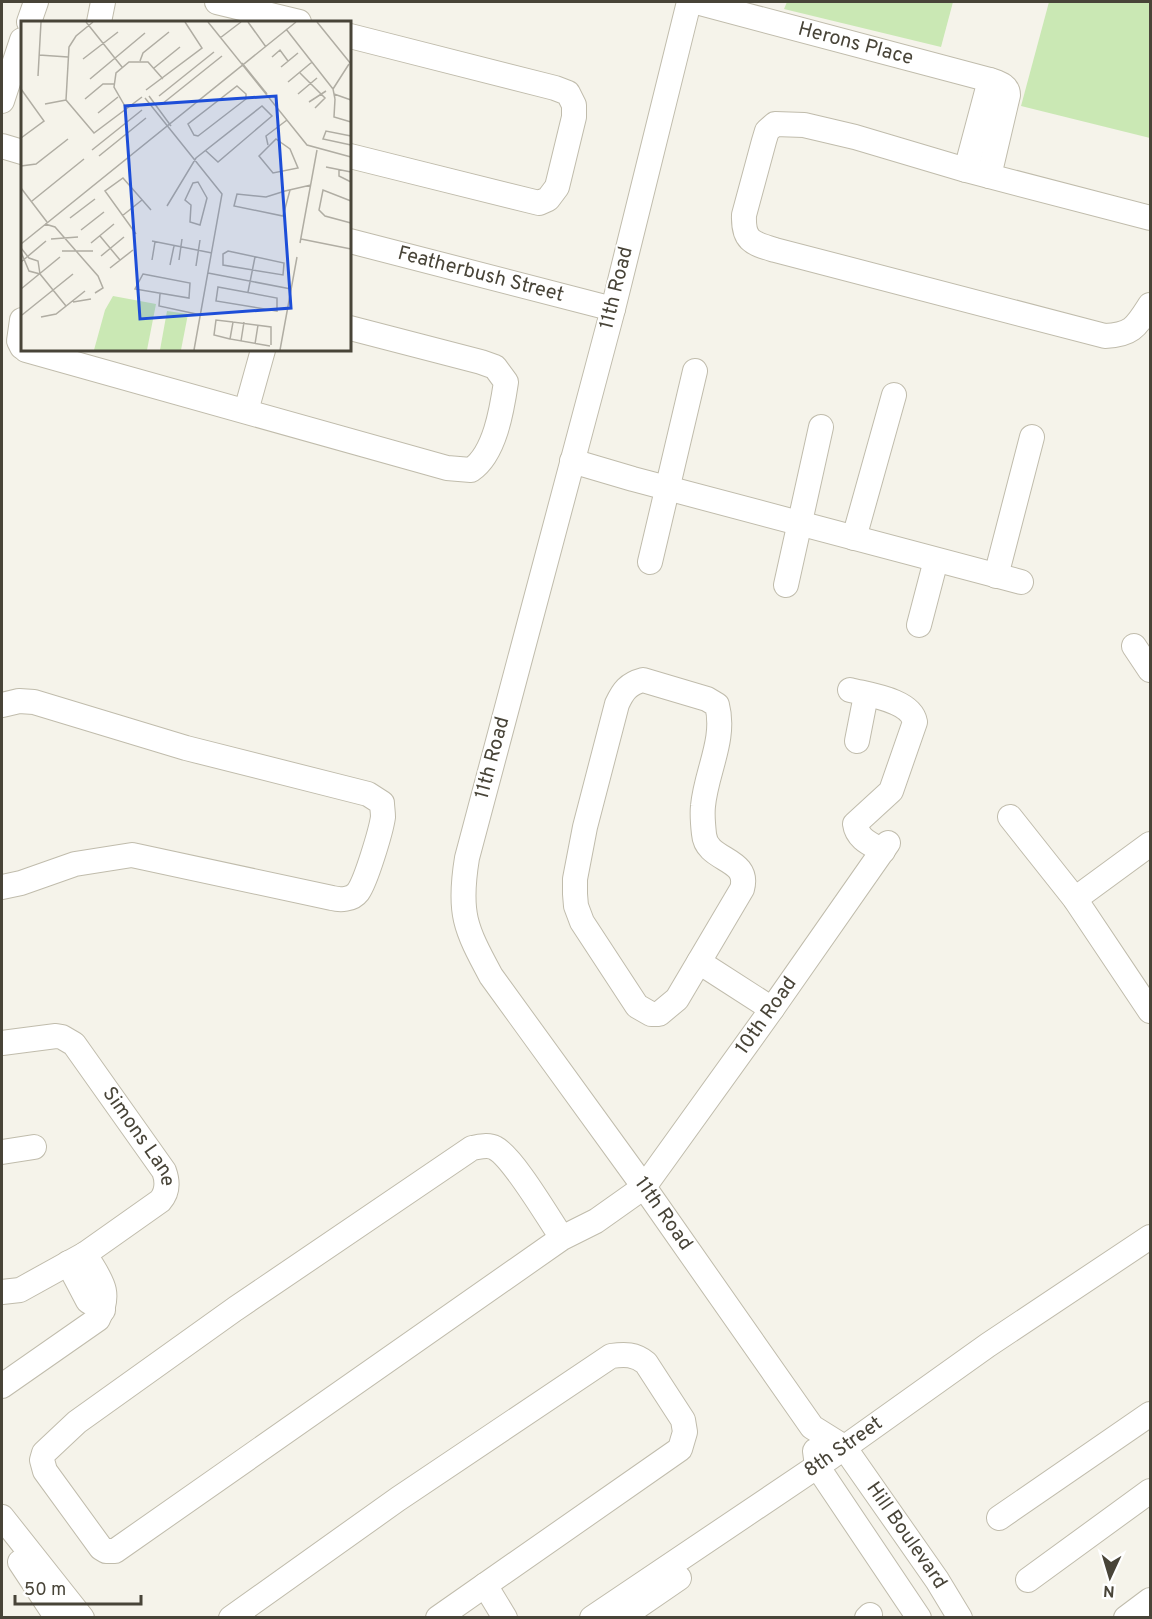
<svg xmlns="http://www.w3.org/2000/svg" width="1152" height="1619" viewBox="0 0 1152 1619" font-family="Overpass,sans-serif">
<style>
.green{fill:#cae8b4}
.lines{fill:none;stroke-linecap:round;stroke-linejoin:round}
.minor-casing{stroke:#c0bcac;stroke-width:26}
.minor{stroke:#fff;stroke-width:24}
.labels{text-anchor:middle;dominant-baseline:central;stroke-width:4.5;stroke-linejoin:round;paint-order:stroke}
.street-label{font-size:20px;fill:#484438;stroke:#fff}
.inset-road{fill:none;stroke:#b0ada3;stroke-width:1.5}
.view{fill:#1d4ed8;fill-opacity:0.15;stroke:#1d4ed8;stroke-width:3}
.inset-edge{fill:none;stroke:#484438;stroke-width:3}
</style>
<rect width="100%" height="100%" fill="#f5f3ea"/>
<g class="green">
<polygon points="787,2 953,2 941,47 784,9"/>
<polygon points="1049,2 1150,2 1150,138 1021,106"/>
</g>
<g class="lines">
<g class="minor-casing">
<g id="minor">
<polyline points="217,2 299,22"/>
<path id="s1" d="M689 2 613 309 467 858C458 913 465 928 491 976L644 1187 812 1427 844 1447 937 1580 960 1618"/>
<path id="s2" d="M696 2 990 80C998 83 1008 85 1008 95L989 176"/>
<polyline points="29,22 36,2"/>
<polyline points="99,22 103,2"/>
<polyline points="350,36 555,88 568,93 574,105 574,117 557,187 548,199 539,203 350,156"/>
<polyline points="2,101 22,40"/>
<polyline points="2,146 22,152"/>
<polyline points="966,170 990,80"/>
<path d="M1150 218 966 170 855 137 804 125 775 124 767 131 764 141 744 215C743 241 752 243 775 250L1105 336C1132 335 1136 327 1150 305"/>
<path id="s3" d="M350 241 613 309"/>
<polyline points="22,320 19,341 22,347"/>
<path d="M26 350 447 468 471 470C495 454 502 409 506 382L495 367 481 362 350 328"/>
<polyline points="246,411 263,350"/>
<polyline points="572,461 633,479 1021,582"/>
<polyline points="854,538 894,395"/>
<polyline points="650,562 695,371"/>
<polyline points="996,576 1032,437"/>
<polyline points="786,585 821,427"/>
<polyline points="919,625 936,560"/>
<polyline points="1134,646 1150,670"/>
<path d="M643 680 707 699 717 705C726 739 706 772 703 806 702 815 703 825 704 834 706 862 751 857 742 889L677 999 659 1014H651L637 1006 582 922 576 906 575 894V879L585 827 617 704C623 691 628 684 643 680Z"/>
<path d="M850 690C869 695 911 700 915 722L891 791 855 824C857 839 871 844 883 851"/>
<path d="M2 705 19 701 34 702 186 748 368 794 382 803C382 807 383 812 383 817 381 831 366 881 358 892 352 900 340 900 332 898L132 855 75 864 21 883 2 887"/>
<polyline points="857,741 866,695"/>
<polyline points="1010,817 1075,899 1150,1011"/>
<polyline points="1075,899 1150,844"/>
<polyline points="699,962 772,1009"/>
<path id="s4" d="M2 1043 56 1036 62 1037 74 1044 164 1171C168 1182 168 1192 160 1201L85 1254 20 1290 2 1292"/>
<polyline points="2,1152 34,1147"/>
<path id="s5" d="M562 1238C549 1219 513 1157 495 1148 488 1144 479 1147 472 1148L235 1309 77 1422 44 1453 42 1460 45 1471 101 1548 106 1551H115L562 1238 596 1221 644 1187 772 1009 888 843"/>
<polyline points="68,1263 88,1301 103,1310"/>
<path d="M2 1386 98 1319C113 1290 99 1279 85 1254"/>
<polyline points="815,1451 817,1466 919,1618"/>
<polyline points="2,1517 82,1618"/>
<polyline points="999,1518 1150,1414"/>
<polyline points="20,1562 57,1618"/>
<polyline points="1028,1580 1150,1491"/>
<polyline points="485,1585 505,1618"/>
<path d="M231 1618 398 1499 611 1356C625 1354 635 1354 646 1363L683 1420 685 1432 680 1449 438 1618"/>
<path id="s6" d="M592 1618 831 1457 988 1345 1150 1237"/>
<polyline points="621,1618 679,1578"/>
<polyline points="867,1618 870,1615"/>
<polyline points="1126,1618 1150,1600"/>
</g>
</g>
<use href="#minor" class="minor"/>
</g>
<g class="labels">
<g class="street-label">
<text stroke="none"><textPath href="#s2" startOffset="165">Herons Place</textPath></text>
<text stroke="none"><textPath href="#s3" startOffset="135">Featherbush Street</textPath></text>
<text transform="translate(617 288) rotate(-76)">11th Road</text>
<text transform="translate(493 758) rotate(-75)">11th Road</text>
<text stroke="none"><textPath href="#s5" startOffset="1644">10th Road</textPath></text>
<text stroke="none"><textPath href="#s4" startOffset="188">Simons Lane</textPath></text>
<text stroke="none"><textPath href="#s1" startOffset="1302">11th Road</textPath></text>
<text stroke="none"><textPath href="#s6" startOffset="304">8th Street</textPath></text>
<text stroke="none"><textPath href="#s1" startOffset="1708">Hill Boulevard</textPath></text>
</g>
</g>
<g transform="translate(21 21)">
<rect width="330" height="330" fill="#f5f3ea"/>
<path d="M92 275 135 283 126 329H73L84 289ZM146 290 167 293 160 329H139Z" fill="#cae8b4"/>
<path class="inset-road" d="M65 1 101 46M72 1 55 15 48 26 45 79 73 112 121 76M187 1 286 124 330 136M227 1 245 26M296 1 330 43M265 8 312 68M199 17 220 1M18 34 47 36M251 36 259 29 267 40M62 38 97 11M119 40 122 32 148 11M221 42 246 73M260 46 277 32M133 47 159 26M279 52 304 77 294 87M17 55 20 1M69 58 124 12M267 61 291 41M216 65 225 73V78L177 115 173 114 167 103ZM0 68 23 100 0 117M125 69 181 27 164 1M277 73 296 57M313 73 330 79M128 75 150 105M138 75 193 31M124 77 201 173 173 329M64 78 82 63H93M314 78 312 68 328 43M314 78 313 96 330 101M288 81 305 70M24 83 45 79M141 83 201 35M105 87 93 66 95 52 108 41H127L142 58M77 92 97 76M0 97V125M330 115 305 110 302 118 330 124M255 118 269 128 277 147 252 152 238 135ZM247 124 245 115 266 99M71 129 121 89M78 135 125 97M0 145 15 143 47 118M305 146 330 151M318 149V155L330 161M177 161 186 177 179 204 169 201 170 184 164 179 172 162ZM0 167 26 201M269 169 262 195 213 185 216 173 245 176 264 170 290 164M11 180 63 138M330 180 302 169 298 189 304 195 330 202M146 185 175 137 241 85 251 95 197 141 185 130M101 195 121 179M49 197 74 178M24 203 34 206 77 255 82 267 74 272M60 209 83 191M115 213 84 170 102 157 130 189M79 215 99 239M30 218 57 216M280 218 330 228M131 220 191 232M70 222 93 203M279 222 296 129M0 223 275 1M0 227 8 237 17 240 19 253M41 230H72M207 230 263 242 262 254 202 244V233ZM0 231 8 250 19 253 45 285M80 235 103 216M131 239 134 221M158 239 161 218M0 241 25 220M149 244 153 225M175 245 179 219M89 247 112 229M187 252 270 268M122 253 169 262 168 277 114 268ZM197 266 256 277V290L195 280ZM0 268 39 236M227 271 234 236M139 273 138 285 180 294M52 281 70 278M1 294 52 253M20 296 35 293 64 270M209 318 193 314 195 299 212 301M220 320 223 301M234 323 237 304M249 325 209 318 212 301 250 306V324M259 329 276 236"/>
<path class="view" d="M255 75 270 287 119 298 104 85Z"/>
<rect width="330" height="330" class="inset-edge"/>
</g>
<rect width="1152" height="1619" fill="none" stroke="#484438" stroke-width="6"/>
<g transform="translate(1110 1577) rotate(184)" stroke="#ffffff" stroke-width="4.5" paint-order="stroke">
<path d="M0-4.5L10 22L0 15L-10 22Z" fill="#484438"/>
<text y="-9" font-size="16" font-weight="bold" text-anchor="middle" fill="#484438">N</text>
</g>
<path d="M15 1595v9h126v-9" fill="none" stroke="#484438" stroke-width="3"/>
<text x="24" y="1595" font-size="18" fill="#484438" stroke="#ffffff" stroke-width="4.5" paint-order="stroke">50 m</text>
</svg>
